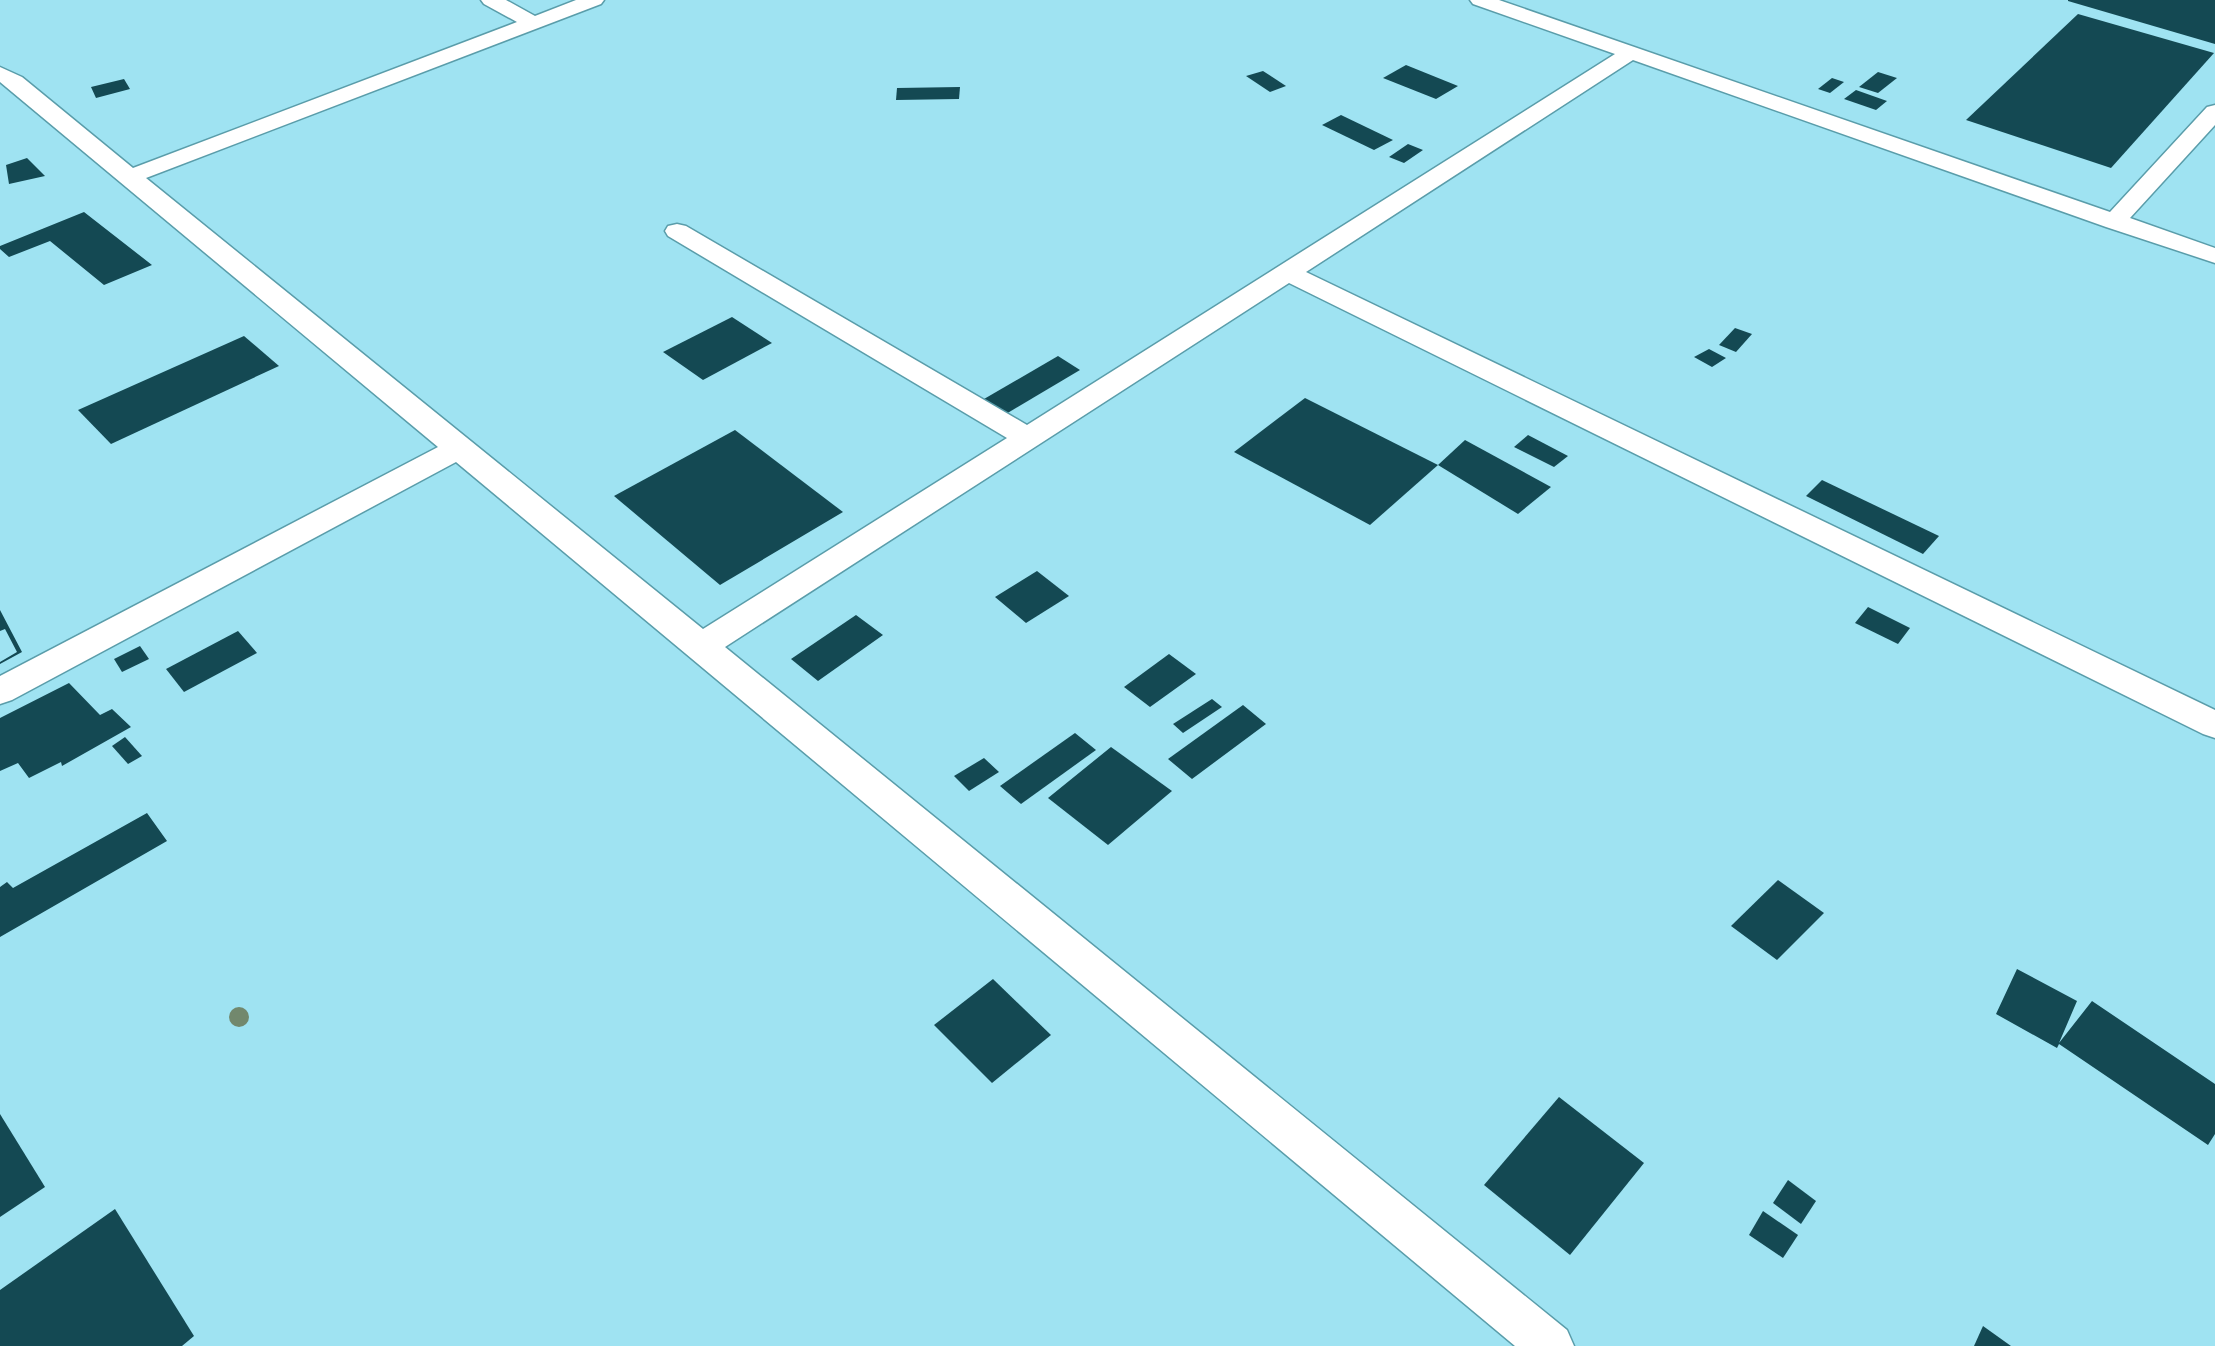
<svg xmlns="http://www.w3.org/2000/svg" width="2215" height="1346" viewBox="0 0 2215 1346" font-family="Merriweather,serif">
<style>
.building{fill:#144953}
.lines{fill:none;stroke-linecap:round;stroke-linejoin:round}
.minor-casing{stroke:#5a9daa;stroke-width:3}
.minor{fill:#fff;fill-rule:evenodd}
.tree{fill:#72886d}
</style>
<rect width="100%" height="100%" fill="#9fe3f2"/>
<g class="building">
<polygon points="2068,0 2215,0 2215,44 2068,1"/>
<polygon points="2078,14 2214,53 2111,168 1966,120"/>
<polygon points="1406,65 1458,86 1436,99 1383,78"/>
<polygon points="1263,71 1286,86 1270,92 1246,76"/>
<polygon points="1878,72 1897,78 1878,93 1859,87"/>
<polygon points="1832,78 1844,82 1830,93 1818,89"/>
<polygon points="124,79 130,89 96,98 91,87"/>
<polygon points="960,87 959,99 896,100 897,88"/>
<polygon points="1856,90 1887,101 1876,110 1844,99"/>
<polygon points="1341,115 1393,140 1374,150 1322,125"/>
<polygon points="1408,144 1423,150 1404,163 1389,157"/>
<polygon points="27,158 45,176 9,184 6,165"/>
<polygon points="84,212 152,265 104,285 50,241 9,257 0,249 0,246"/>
<polygon points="732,317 772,343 703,380 663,352"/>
<polygon points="1735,328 1752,334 1736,352 1719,345"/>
<polygon points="244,336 279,366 111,444 78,410"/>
<polygon points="1709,349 1726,358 1712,367 1694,357"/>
<polygon points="1058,356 1080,370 1006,414 984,399"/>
<polygon points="1305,398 1438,465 1370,525 1234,452"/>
<polygon points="735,430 843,512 720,585 614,496"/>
<polygon points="1528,435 1568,456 1554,467 1514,447"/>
<polygon points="1465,440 1551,487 1518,514 1438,465"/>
<polygon points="1822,480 1939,536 1923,554 1806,496"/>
<polygon points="1037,571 1069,596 1026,623 995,597"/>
<polygon points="1868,607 1910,628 1898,644 1855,623"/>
<polygon points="0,610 22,652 0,664 0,662 17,652 5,629 0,631"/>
<polygon points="856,615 883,635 818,681 791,659"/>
<polygon points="238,631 257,653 184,692 166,669"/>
<polygon points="140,646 149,659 122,672 114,659"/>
<polygon points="1169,654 1196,674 1150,707 1124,687"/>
<polygon points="69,683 100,715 112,709 131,727 62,766 61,762 29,778 18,763 0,771 0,718"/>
<polygon points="1212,699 1222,707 1183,733 1173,724"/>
<polygon points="1243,705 1266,724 1192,779 1168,759"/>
<polygon points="1075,733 1096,750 1021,804 1000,786"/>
<polygon points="125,737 142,756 128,764 112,746"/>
<polygon points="1111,747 1172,791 1108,845 1048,798"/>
<polygon points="984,758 999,772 969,791 954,776"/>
<polygon points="147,813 167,841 0,937 0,887 7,882 13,888"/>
<polygon points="1778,880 1824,913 1777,960 1731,926"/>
<polygon points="2017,969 2077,1001 2059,1043 2092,1001 2215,1084 2215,1134 2208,1145 2059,1044 2057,1048 1996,1014"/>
<polygon points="993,979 1051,1035 992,1083 934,1025"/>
<polygon points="1559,1097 1644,1163 1570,1255 1484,1185"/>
<polygon points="0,1114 45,1187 0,1217"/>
<polygon points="1788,1180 1816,1201 1801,1224 1773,1203"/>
<polygon points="115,1209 194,1336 182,1346 0,1346 0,1290"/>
<polygon points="1763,1211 1798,1235 1783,1258 1749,1235"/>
<polygon points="1983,1326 2011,1346 1974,1346"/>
</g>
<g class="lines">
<g class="minor-casing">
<polygon id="minor" points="481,0 506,0 535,16 576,0 604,0 601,4 146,178 703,629 1007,438 668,236 665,231 668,226 677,224 686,226 1027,425 1615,54 1473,4 1470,0 1499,0 2110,212 2207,107 2215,105 2215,125 2130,218 2215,248 2215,263 2106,227 1633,60 1306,272 2215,710 2215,738 2203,734 1289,283 725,647 1567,1330 1574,1346 1515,1346 456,462 12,700 0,704 0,676 438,447 0,82 0,67 22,77 133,168 517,22 484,4"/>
</g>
<use href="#minor" class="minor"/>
</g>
<circle class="tree" cx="239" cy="1017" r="10"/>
</svg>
